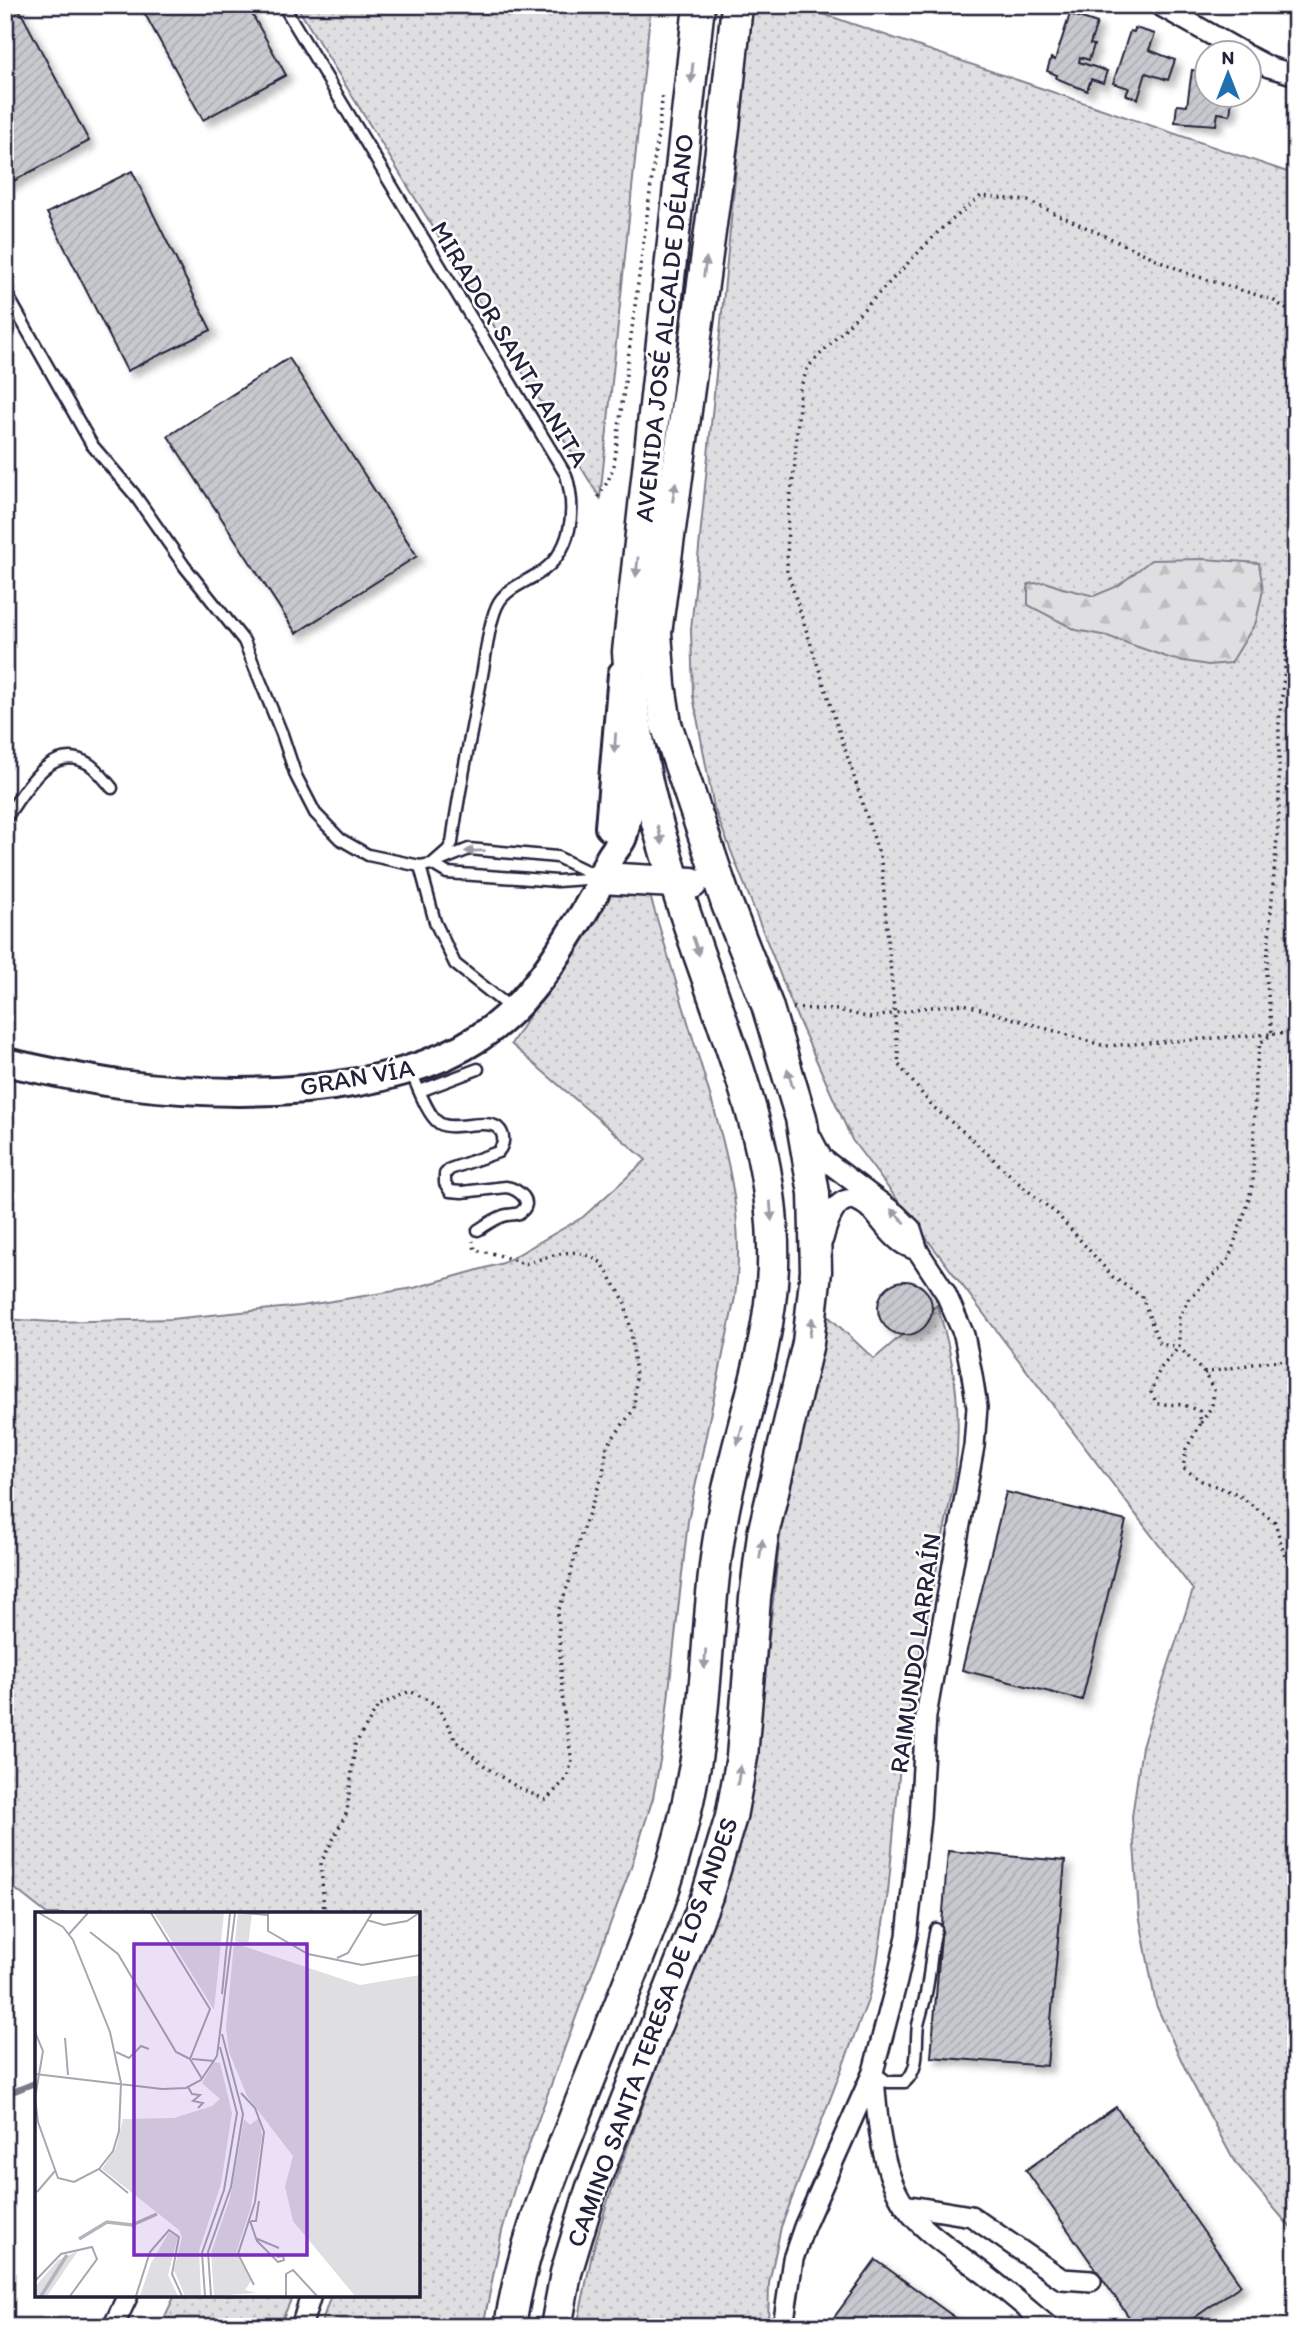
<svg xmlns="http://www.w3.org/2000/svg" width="1301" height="2332" viewBox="0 0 1301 2332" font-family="Itim,sans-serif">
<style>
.grass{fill:url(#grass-dots);stroke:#80808e;stroke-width:2}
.forest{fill:url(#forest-firs);stroke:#80808e;stroke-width:2}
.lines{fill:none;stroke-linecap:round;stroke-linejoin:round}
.stream{stroke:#7a7a88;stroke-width:6}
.building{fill:url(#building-hatch);stroke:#22223b;stroke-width:2;filter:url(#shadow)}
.lane-casing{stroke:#22223b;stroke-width:15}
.street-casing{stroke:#22223b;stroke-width:24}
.secondary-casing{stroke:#22223b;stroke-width:32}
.primary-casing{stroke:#22223b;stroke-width:35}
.path{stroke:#22223b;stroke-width:3.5;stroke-dasharray:2 5;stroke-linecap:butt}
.lane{stroke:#fff;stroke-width:10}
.street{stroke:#fff;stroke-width:19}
.secondary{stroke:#fff;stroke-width:26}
.primary{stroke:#fff;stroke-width:30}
.oneway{fill:#9c9ca7}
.labels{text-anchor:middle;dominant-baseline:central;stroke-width:5;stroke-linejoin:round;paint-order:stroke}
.street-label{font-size:26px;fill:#22223b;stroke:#fff}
.inset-river{fill:none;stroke:#b4b4bc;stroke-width:3.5}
.inset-road{fill:none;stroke:#a7a7b1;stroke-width:2}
.view{fill:#7b2cbf;fill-opacity:0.15;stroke:#7b2cbf;stroke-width:3.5}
.inset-edge{fill:none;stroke:#22223b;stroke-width:3.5}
</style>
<defs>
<pattern id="grass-dots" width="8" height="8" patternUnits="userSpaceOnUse" patternTransform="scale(1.75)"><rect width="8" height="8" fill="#dfdfe2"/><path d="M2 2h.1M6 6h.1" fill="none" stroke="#bfbfc3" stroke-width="1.8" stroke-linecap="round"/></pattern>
<pattern id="forest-firs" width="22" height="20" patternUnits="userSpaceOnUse" patternTransform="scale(1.75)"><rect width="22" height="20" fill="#dfdfe2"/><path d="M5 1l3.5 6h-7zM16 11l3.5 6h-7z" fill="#bfbfc3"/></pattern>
<pattern id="building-hatch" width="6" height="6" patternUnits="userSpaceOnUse" patternTransform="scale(1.75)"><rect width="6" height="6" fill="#c8c8cf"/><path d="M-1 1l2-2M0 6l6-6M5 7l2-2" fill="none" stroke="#acacb3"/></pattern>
<filter id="shadow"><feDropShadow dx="6" dy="6" stdDeviation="3.5" flood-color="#0004"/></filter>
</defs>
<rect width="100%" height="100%" fill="#fff"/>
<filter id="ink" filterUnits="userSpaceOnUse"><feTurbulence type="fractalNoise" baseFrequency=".0143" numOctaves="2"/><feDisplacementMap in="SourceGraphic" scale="14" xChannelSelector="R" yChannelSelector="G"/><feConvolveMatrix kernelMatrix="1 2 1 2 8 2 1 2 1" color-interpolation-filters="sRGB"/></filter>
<g filter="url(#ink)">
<g class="grass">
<polygon points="296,5 651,5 600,498"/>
<polygon points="752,5 797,5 1296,175 1296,2234 1234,2161 1189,2077 1156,2005 1139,1914 1132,1817 1142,1746 1193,1590 852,1140 797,1017 714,808 693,696 691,630"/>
<path d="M599 884 648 889C664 943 681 998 697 1052 722 1135 747 1209 735 1297L688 1521 663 1744 653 1798 630 1870 519 2172 502 2231 483 2327H320L331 2295H418V1914H47L5 1881V1319L53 1322 171 1319 301 1306 414 1288 503 1263 583 1217 646 1160 511 1044 528 1018Z"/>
<path d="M937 1305C956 1364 962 1414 955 1476L902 1744 888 1892 876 1968 868 2000 781 2227 769 2283 768 2327H577L592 2254 608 2200 719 1900 756 1759 780 1536 827 1315 874 1359Z"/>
<polygon points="175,2295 293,2295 279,2327 160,2327"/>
</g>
<polygon class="forest" points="1204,559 1259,563 1263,590 1256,622 1231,663 1208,665 1172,659 1107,636 1076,630 1028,605 1028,584 1046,582 1059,587 1094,596 1118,586 1151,560"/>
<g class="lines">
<polyline class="stream" points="5,2095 37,2082"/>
</g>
<g class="building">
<polygon points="5,5 17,5 89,141 6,185"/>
<polygon points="140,5 247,5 286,75 203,120"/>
<polygon points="1070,14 1097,23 1090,44 1094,45 1089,60 1080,57 1079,62 1107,71 1103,83 1091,79 1087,91 1056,78 1057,75 1047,71 1051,58 1055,60"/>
<polygon points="1135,28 1155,34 1149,50 1175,60 1168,80 1146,73 1138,99 1126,95 1129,88 1113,83 1130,31 1134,32"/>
<polygon points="1192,70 1206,72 1206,94 1221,94 1220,98 1232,99 1230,115 1218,113 1216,125 1175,122 1177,105 1187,106"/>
<polygon points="132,171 211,330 127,371 47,213"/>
<polygon points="289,358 417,556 296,633 168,436"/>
<circle cx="905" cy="1308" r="27"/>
<polygon points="1006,1492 1126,1521 1082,1700 962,1670"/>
<polygon points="948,1851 1065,1861 1047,2066 931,2057"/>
<polygon points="1116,2107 1241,2285 1181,2327 1136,2327 1026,2170"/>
<polygon points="876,2260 968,2327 827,2327"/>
</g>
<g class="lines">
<g class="lane-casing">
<g id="lane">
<path d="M5 291 92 445 134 494 185 567 244 641 282 734 296 776 315 813 340 839 368 855 420 866 432 864 448 850 452 843C459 787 472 731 482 675 486 655 489 619 499 602 507 589 525 582 538 574 572 553 577 511 566 475L283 5"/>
<path d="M5 819C23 794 50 740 89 764 98 770 105 780 112 788"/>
<polyline points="442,860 469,849 557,857 599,877"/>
<polyline points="432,864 447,873 557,881 600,878"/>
<polyline points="420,866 435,922 455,964 513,1010"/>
<path d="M410 1070C417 1084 427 1115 439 1123 455 1134 498 1111 503 1137 504 1143 502 1147 498 1152L450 1169 445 1174V1183L450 1191 462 1192 506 1187C518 1188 536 1203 519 1213 515 1215 508 1214 503 1216 494 1219 486 1225 478 1230"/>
<polyline points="420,1091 478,1069"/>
<path d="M874 2072 888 2082H905C921 2067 915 2046 918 2025 921 2013 925 2001 927 1988 931 1968 931 1948 936 1929"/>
</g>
</g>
<g class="street-casing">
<g id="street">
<polyline points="1159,5 1242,52"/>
<polyline points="1248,56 1269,67 1296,75"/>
<path d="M823 1239C830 1212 843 1182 873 1212 882 1222 889 1233 899 1241 904 1246 912 1248 918 1251"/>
<path d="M874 2077C877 2117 881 2172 905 2206 923 2232 953 2250 978 2269 1002 2287 1025 2307 1049 2327"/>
<polyline points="904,2205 971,2216 1062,2279 1091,2281"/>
<polyline points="113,2327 128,2295"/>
<polyline points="301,2327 311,2295"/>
<polyline points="785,2327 784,2320 793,2259 804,2227 873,2072 897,1981 907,1936 920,1818 926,1716 974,1446 977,1407 972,1375 964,1335 945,1292 918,1251 911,1229 896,1214 822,1158 811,1137"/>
</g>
</g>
<g class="secondary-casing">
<g id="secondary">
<polyline points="609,827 622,674"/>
<path d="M5 1062C43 1070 81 1079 120 1084 230 1098 385 1099 480 1037 519 1011 546 974 570 934 579 921 587 908 595 893 600 883 603 870 609 859 613 851 620 845 623 837 631 809 633 777 638 748"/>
</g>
</g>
<g class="primary-casing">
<g id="primary">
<polyline points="601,878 692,883"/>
<path d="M510 2327C520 2258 545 2192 571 2127 601 2049 635 1971 663 1892 681 1839 693 1786 700 1731 709 1659 709 1586 723 1514 738 1431 770 1352 773 1267 776 1163 741 1077 708 980 670 873 634 766 628 652L699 5"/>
<polyline points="556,2327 566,2273 591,2190 707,1896 731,1817 742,1757 755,1598 763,1534 808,1343 816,1271 814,1193 801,1118 767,1005 727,904 666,724 660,685 656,633 724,128 737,5"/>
</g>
</g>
<g class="path">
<polyline points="598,497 608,481 614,465 663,94"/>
<polyline points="793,1008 838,1010 871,1018 921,1008 964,1004 1105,1046 1272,1034 1266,974 1279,812 1279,723 1296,563"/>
<polyline points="1296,1033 1272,1034 1260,1043 1255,1075 1253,1183 1247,1206 1228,1261 1189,1299 1179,1317 1179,1347 1160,1369 1151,1392 1157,1404 1184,1405 1199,1411 1201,1423 1186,1449 1183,1468 1202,1481 1237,1494 1275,1522 1284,1554 1296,1573"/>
<polyline points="1204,1373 1264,1362 1296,1360"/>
<polyline points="1201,1423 1212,1406 1214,1390 1204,1373 1179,1347 1159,1343 1142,1297 1113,1277 1057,1214 1023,1187 972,1139 932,1106 899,1065 881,860 787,571 788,515 795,464 800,389 808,367 940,230 981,196 1028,201 1189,274 1273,300 1296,316"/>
<polyline points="324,1914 321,1863 347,1812 355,1745 378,1706 410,1691 437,1705 457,1742 487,1768 519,1788 546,1800 567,1778 572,1761 563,1708 558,1612 569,1582 578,1543 603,1474 607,1446 634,1409 636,1376 631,1330 624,1300 602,1263 585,1254 571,1252 554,1255 524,1264 496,1254 475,1250 473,1241"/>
</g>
<use href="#lane" class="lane"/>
<use href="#street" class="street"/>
<use href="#secondary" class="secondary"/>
<use href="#primary" class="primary"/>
</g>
<defs><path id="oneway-solid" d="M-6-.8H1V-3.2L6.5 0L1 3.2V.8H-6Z" transform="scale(1.75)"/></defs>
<g class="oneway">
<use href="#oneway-solid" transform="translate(692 73) rotate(95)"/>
<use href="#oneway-solid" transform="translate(705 267) rotate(-82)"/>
<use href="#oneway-solid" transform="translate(674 492) rotate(-82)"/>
<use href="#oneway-solid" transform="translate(637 567) rotate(96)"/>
<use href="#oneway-solid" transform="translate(615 743) rotate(94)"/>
<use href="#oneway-solid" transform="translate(660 835) rotate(75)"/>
<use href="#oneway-solid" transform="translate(475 851) rotate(178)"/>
<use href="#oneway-solid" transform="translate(696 946) rotate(71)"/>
<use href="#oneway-solid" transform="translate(790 1078) rotate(-106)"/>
<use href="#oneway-solid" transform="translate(771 1211) rotate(86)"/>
<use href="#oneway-solid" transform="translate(898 1216) rotate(-137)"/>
<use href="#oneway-solid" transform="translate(811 1327) rotate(-82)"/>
<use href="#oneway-solid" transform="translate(740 1435) rotate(104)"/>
<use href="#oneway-solid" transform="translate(761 1549) rotate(-82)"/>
<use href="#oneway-solid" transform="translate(705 1659) rotate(94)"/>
<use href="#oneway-solid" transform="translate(739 1775) rotate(-81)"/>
</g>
</g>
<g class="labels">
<g class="street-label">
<text transform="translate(664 328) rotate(-84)">AVENIDA JOSÉ ALCALDE DÉLANO</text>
<text transform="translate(510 344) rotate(59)">MIRADOR SANTA ANITA</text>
<text transform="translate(357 1077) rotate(-10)">GRAN VÍA</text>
<text transform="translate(915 1653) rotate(-82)">RAIMUNDO LARRAÍN</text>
<text transform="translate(652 2032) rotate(-70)">CAMINO SANTA TERESA DE LOS ANDES</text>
</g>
</g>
<g transform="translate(35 1912)">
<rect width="385" height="385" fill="#fff"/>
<path d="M119 1H189L179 98ZM199 31 325 73 385 63V384H320L258 309 250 275 258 244 212 184 194 140 191 116ZM179 150 185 151 197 201 186 272 164 339 166 384H150L139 358 147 325 144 318 67 257 81 236 88 207 139 206 177 194 185 187 167 171ZM224 206 227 224 216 295 201 341 216 369 210 378 222 381 179 384 176 341 195 286 209 207 215 213ZM134 320 143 325 133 363 143 384H105L116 351ZM43 339 12 384H0V375L23 348Z" fill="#dfdfe2"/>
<path d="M252 107H267L263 120 236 113ZM380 317 385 320V356L370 373V384H350L348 359 373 336 374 323ZM294 330 332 350 329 357 320 362 305 358 294 340Z" fill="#dfdfe2"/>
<path d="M203 1H217L213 34 200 29Z" fill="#dfdfe2"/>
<path class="inset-river" d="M44 327 72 310 97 313 122 302M6 384 32 343"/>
<path class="inset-road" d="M116 1 175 97 155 147M209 1 232 3M233 1V19L273 42 327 53 385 43M332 8 349 13 372 9 384 1M55 20 83 42 141 140 155 147M34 22 53 1M302 46 313 41 337 1M187 82 195 1M0 120 8 139 0 186 3 210 23 266 39 270 64 257 78 239 84 219 86 171 75 120 38 28 28 15 4 1M30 126 33 163M81 140 94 146 106 134 114 137M155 147 167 167M157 147 179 149M0 162 127 177 151 176 166 168 182 144 200 1M153 175 157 182 165 183 158 189 168 191 163 196M206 181 220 196 229 220 220 290 203 342 219 373M64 257 93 281M2 280 20 259M215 309 222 329 243 350 249 348 248 344 242 345M216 309H221L224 289M220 326 244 336M0 369 26 342 57 335 62 347 35 384M101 384 115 340 134 318 144 325 137 362 147 384M170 384 167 341 189 278 202 201 185 135M176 384 173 340 196 275 208 202 187 122M251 384V362L258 358 282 384"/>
<path class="view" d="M99 32H272V343H99Z"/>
<rect width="385" height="385" class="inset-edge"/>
</g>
<rect width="1301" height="2332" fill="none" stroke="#fff" stroke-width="28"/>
<rect x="14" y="14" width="1273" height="2304" fill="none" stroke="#22223b" stroke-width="2.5" filter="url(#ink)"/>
<g transform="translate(1228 74)"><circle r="33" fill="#ffffff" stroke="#a7a7b1" stroke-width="2"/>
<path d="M0-5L12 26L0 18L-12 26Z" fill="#1f6fb2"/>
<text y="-10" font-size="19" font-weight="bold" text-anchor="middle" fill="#22223b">N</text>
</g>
</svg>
